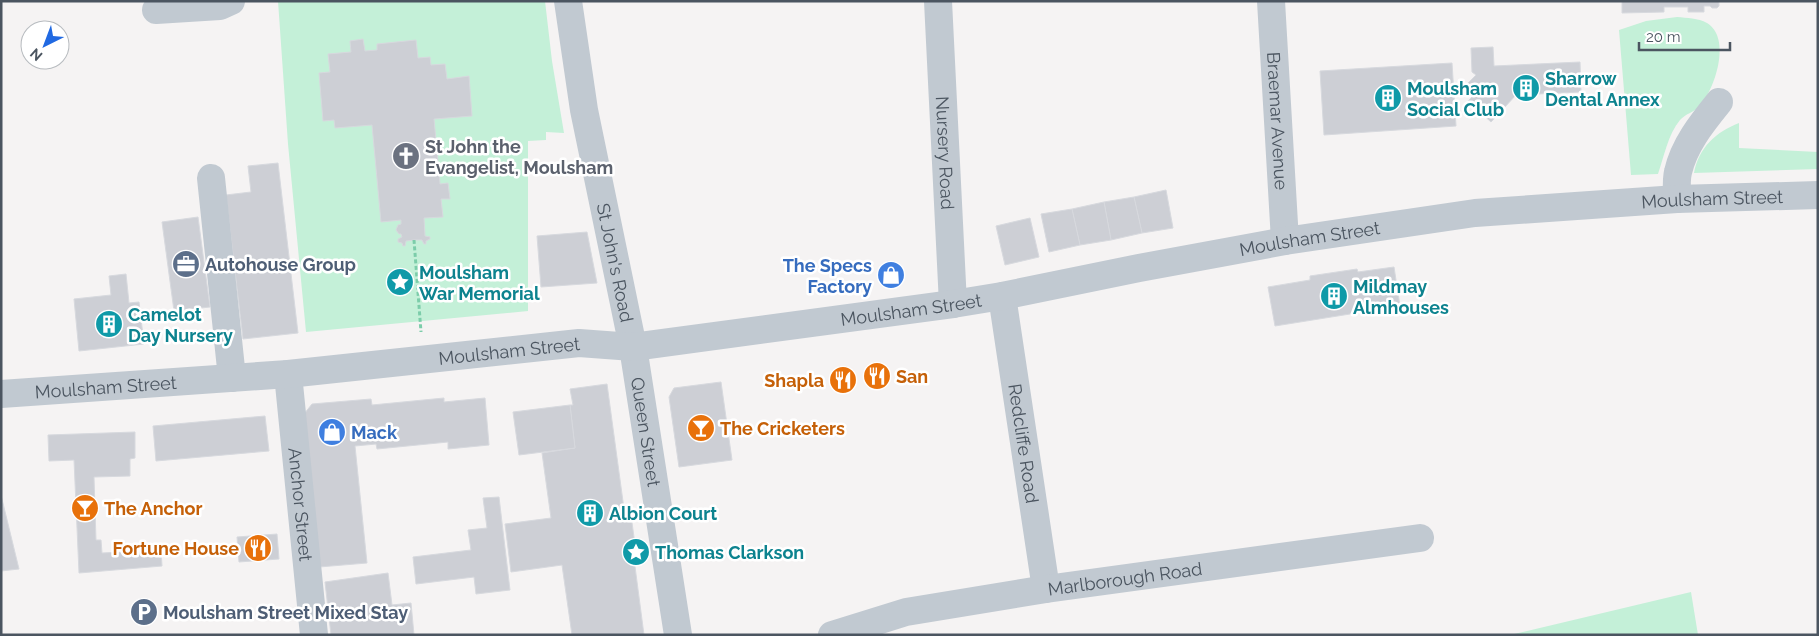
<svg xmlns="http://www.w3.org/2000/svg" width="1819" height="636" viewBox="0 0 1819 636" font-family="Raleway,sans-serif">
<style>
.green{fill:#c4f0d8}
.building{fill:#cdcfd5;stroke:#d7d9de}
.lines{fill:none;stroke-linecap:round;stroke-linejoin:round}
.path{stroke:#7ccdaa;stroke-width:3;stroke-dasharray:4 2.5;stroke-linecap:butt}
.minor{stroke:#c1c9d1;stroke-width:28}
.labels{text-anchor:middle;dominant-baseline:central;stroke-width:5;stroke-linejoin:round;paint-order:stroke}
.culture-label{font-size:18px;font-weight:bold;fill:#0d838f;stroke:#fff;text-anchor:start}
.street-label{font-size:18px;fill:#4b5560;stroke:#fff}
.worship-label{font-size:18px;font-weight:bold;fill:#5b616d;stroke:#fff;text-anchor:start}
.service-label{font-size:18px;font-weight:bold;fill:#4e5e75;stroke:#fff;text-anchor:start}
.shop-label{font-size:18px;font-weight:bold;fill:#366cbe;stroke:#fff;text-anchor:end}
.food-label{font-size:18px;font-weight:bold;fill:#c56008;stroke:#fff;text-anchor:start}
</style>
<rect width="100%" height="100%" fill="#f5f3f3"/>
<g class="green">
<polygon points="278,1 545,1 552,61 564,133 546,132 546,140 528,141 528,311 306,332 288,144"/>
<path d="M1677 17C1687 18 1698 18 1707 23 1732 38 1715 90 1699 107 1694 112 1685 114 1680 120 1668 134 1664 157 1658 174L1631 175 1619 30 1646 21Z"/>
<path d="M1739 123V148L1818 152V169L1694 173C1699 147 1716 132 1739 123Z"/>
<polygon points="1691,592 1698,635 1510,635"/>
</g>
<g class="building">
<polygon points="1622,1 1719,1 1719,6 1717,8 1712,8 1710,6 1704,6 1704,12 1688,12 1688,7 1664,7 1664,12 1622,13"/>
<polygon points="363,39 365,51 377,50 377,44 416,40 418,58 430,57 431,65 445,64 447,79 469,76 472,116 434,119 440,184 448,183 450,199 441,199 443,217 424,218 425,236 430,237 430,239 426,241 426,244 424,244 422,240 414,240 406,241 405,246 403,246 402,243 398,242 398,239 402,237 401,234 399,234 396,230 398,225 401,224 401,220 381,222 372,125 335,128 334,120 323,121 319,73 330,72 328,54 351,52 350,41"/>
<polygon points="1493,47 1494,66 1580,62 1581,92 1516,95 1491,122 1468,101 1476,93 1467,84 1476,75 1472,72 1471,48"/>
<polygon points="1452,63 1456,126 1324,135 1320,71"/>
<polygon points="278,163 298,333 243,339 226,195 251,192 248,166"/>
<polygon points="1166,190 1173,228 1142,233 1134,197"/>
<polygon points="1134,197 1142,233 1111,240 1104,202"/>
<polygon points="1104,202 1111,240 1080,245 1072,209"/>
<polygon points="1072,209 1080,245 1049,252 1041,214"/>
<polygon points="198,217 210,307 174,311 162,222"/>
<polygon points="1030,218 1039,257 1005,265 996,226"/>
<polygon points="587,232 597,283 541,287 537,236"/>
<polygon points="1394,267 1400,306 1275,326 1268,287 1310,280 1310,276 1357,269 1358,272"/>
<polygon points="126,274 129,303 139,302 144,344 79,351 74,299 111,295 109,276"/>
<polygon points="721,382 732,460 679,467 669,397 674,388"/>
<polygon points="607,384 624,509 630,508 637,559 634,559 644,635 572,635 562,565 511,572 505,524 551,518 542,453 575,448 570,405 573,405 570,389"/>
<polygon points="444,398 444,402 485,398 489,445 448,449 448,442 377,449 376,444 355,446 367,563 319,567 304,414 312,404 371,399 372,405"/>
<polygon points="570,405 575,448 519,455 513,412"/>
<polygon points="265,416 269,451 156,461 153,426"/>
<polygon points="135,432 135,458 130,459 130,476 94,477 96,540 101,540 102,553 161,550 162,566 79,573 74,460 49,461 48,435"/>
<polygon points="1,495 19,569 1,571"/>
<polygon points="499,497 510,590 476,594 474,577 416,584 413,557 471,550 468,530 487,528 483,498"/>
<polygon points="277,534 279,559 239,562 237,537"/>
<polygon points="388,573 392,605 411,603 414,635 331,635 325,582"/>
</g>
<g class="lines">
<polyline class="path" points="414,240 421,332"/>
<g class="minor">
<path id="s1" d="M568 1 584 110 633 347 678 635"/>
<path id="s2" d="M938 1 953 304"/>
<path id="s3" d="M1271 1 1285 241"/>
<polyline points="156,10 220,6 231,1"/>
<polyline points="211,178 232,378"/>
<path d="M1677 199C1677 191 1676 180 1678 172 1684 145 1702 123 1719 102"/>
<path id="s4" d="M1002 296 1046 589"/>
<path id="s5" d="M288 374 314 635"/>
<path id="s6" d="M1 394 288 374 579 343 633 347 953 304 1002 296 1139 268 1285 241 1475 213 1677 199 1818 195"/>
<path id="s7" d="M832 635 906 612 1046 589 1420 538"/>
</g>
</g>
<defs>
<g id="building-disc" transform="scale(1.4375)"><circle r="9.5" fill="#0f9aa8" stroke="#fff"/><path d="M-4-6H4V6H1V3H-1V6H-4ZM-2.5-4.3h1.7v1.8h-1.7ZM.8-4.3h1.7v1.8H.8ZM-2.5-1h1.7V.8h-1.7ZM.8-1h1.7V.8H.8Z" fill="#fff"/></g>
<g id="church-disc" transform="scale(1.4375)"><circle r="9.5" fill="#6b7280" stroke="#fff"/><path d="M-1.2-6h2.4v3.5h3.3v2.4h-3.3V6h-2.4V-.1h-3.3v-2.4h3.3Z" fill="#fff"/></g>
<g id="office-disc" transform="scale(1.4375)"><circle r="9.5" fill="#5c6f8a" stroke="#fff"/><path d="M-6-3h4V-5.5h4V-3h4V5H-6ZM-1-4.5V-3h2v-1.5ZM-6 0V1H6V0Z" fill="#fff"/></g>
<g id="shop-disc" transform="scale(1.4375)"><circle r="9.5" fill="#3f7fe0" stroke="#fff"/><path d="M-5-2.5h2.3a2.7 3.5 0 0 1 5.4 0H5L5.5 6h-11ZM-1.5-2.5h3a1.5 2.3 0 0 0-3 0Z" fill="#fff"/></g>
<g id="sight-disc" transform="scale(1.4375)"><circle r="9.5" fill="#0f9aa8" stroke="#fff"/><path d="M0-6L1.8-2.2L6-1.7L2.9 1.2L3.7 5.4L0 3.3L-3.7 5.4L-2.9 1.2L-6-1.7L-1.8-2.2Z" fill="#fff"/></g>
<g id="restaurant-disc" transform="scale(1.4375)"><circle r="9.5" fill="#e8710a" stroke="#fff"/><path d="M-5-6h1v4h1v-4h1v4h1v-4h1v5L-1.5 .5V6h-2V.5L-5-1ZM5-6V6H3V1.5H1.5Q1.5-4 5-6Z" fill="#fff"/></g>
<g id="bar-disc" transform="scale(1.4375)"><circle r="9.5" fill="#e8710a" stroke="#fff"/><path d="M-6-5H6L.8 .8V4.5H3.5V6h-7V4.5H-.8V.8Z" fill="#fff"/></g>
<g id="parking-disc" transform="scale(1.4375)"><circle r="9.5" fill="#5c6f8a" stroke="#fff"/><path d="M-3.5-5.5H1a3.5 3.5 0 0 1 0 7H-1V5.5H-3.5ZM-1-3.4V-.6H.8a1.4 1.4 0 0 0 0-2.8Z" fill="#fff"/></g>
</defs>
<g fill-rule="evenodd">
<use href="#building-disc" x="1526" y="88"/>
<use href="#building-disc" x="1388" y="98"/>
<use href="#church-disc" x="406" y="156"/>
<use href="#office-disc" x="186" y="264"/>
<use href="#shop-disc" x="891" y="275"/>
<use href="#sight-disc" x="400" y="282"/>
<use href="#building-disc" x="1334" y="296"/>
<use href="#building-disc" x="109" y="324"/>
<use href="#restaurant-disc" x="877" y="376"/>
<use href="#restaurant-disc" x="843" y="380"/>
<use href="#bar-disc" x="701" y="428"/>
<use href="#shop-disc" x="332" y="432"/>
<use href="#bar-disc" x="85" y="508"/>
<use href="#building-disc" x="590" y="513"/>
<use href="#restaurant-disc" x="258" y="548"/>
<use href="#sight-disc" x="636" y="552"/>
<use href="#parking-disc" x="144" y="612"/>
</g>
<g class="labels">
<g class="culture-label">
<text x="1545" y="78">Sharrow<tspan x="1545" dy="21">Dental Annex</tspan></text>
<text x="1407" y="88">Moulsham<tspan x="1407" dy="21">Social Club</tspan></text>
<text x="419" y="272">Moulsham<tspan x="419" dy="21">War Memorial</tspan></text>
<text x="1353" y="286">Mildmay<tspan x="1353" dy="21">Almhouses</tspan></text>
<text x="128" y="314">Camelot<tspan x="128" dy="21">Day Nursery</tspan></text>
<text x="609" y="513">Albion Court</text>
<text x="655" y="552">Thomas Clarkson</text>
</g>
<g class="street-label">
<text stroke="none"><textPath href="#s3" startOffset="120">Braemar Avenue</textPath></text>
<text stroke="none"><textPath href="#s2" startOffset="152">Nursery Road</textPath></text>
<text stroke="none"><textPath href="#s6" startOffset="1725">Moulsham Street</textPath></text>
<text stroke="none"><textPath href="#s6" startOffset="1320">Moulsham Street</textPath></text>
<text stroke="none"><textPath href="#s1" startOffset="266">St John's Road</textPath></text>
<text stroke="none"><textPath href="#s6" startOffset="915">Moulsham Street</textPath></text>
<text stroke="none"><textPath href="#s6" startOffset="510">Moulsham Street</textPath></text>
<text stroke="none"><textPath href="#s6" startOffset="105">Moulsham Street</textPath></text>
<text stroke="none"><textPath href="#s1" startOffset="438">Queen Street</textPath></text>
<text stroke="none"><textPath href="#s4" startOffset="149">Redcliffe Road</textPath></text>
<text stroke="none"><textPath href="#s5" startOffset="131">Anchor Street</textPath></text>
<text stroke="none"><textPath href="#s7" startOffset="299">Marlborough Road</textPath></text>
</g>
<g class="worship-label">
<text x="425" y="146">St John the<tspan x="425" dy="21">Evangelist, Moulsham</tspan></text>
</g>
<g class="service-label">
<text x="205" y="264">Autohouse Group</text>
<text x="163" y="612">Moulsham Street Mixed Stay</text>
</g>
<g class="shop-label">
<text x="872" y="265">The Specs<tspan x="872" dy="21">Factory</tspan></text>
<text x="351" y="432" text-anchor="start">Mack</text>
</g>
<g class="food-label">
<text x="896" y="376">San</text>
<text x="824" y="380" text-anchor="end">Shapla</text>
<text x="720" y="428">The Cricketers</text>
<text x="104" y="508">The Anchor</text>
<text x="239" y="548" text-anchor="end">Fortune House</text>
</g>
</g>
<rect width="1819" height="636" fill="none" stroke="#4b5560" stroke-width="5"/>
<g transform="translate(45 45) rotate(222)"><circle r="24" fill="#ffffff" stroke="#b7bbbf"/>
<path d="M0-4L9 19L0 12L-9 19Z" fill="#2069e2"/>
<text y="-8" font-size="14" font-weight="bold" text-anchor="middle" fill="#4b5560">N</text>
</g>
<path d="M1639 42v8h91v-8" fill="none" stroke="#4b5560" stroke-width="2.5"/>
<text x="1646" y="42" font-size="15" fill="#4b5560" stroke="#ffffff" stroke-width="4" paint-order="stroke">20 m</text>
</svg>
